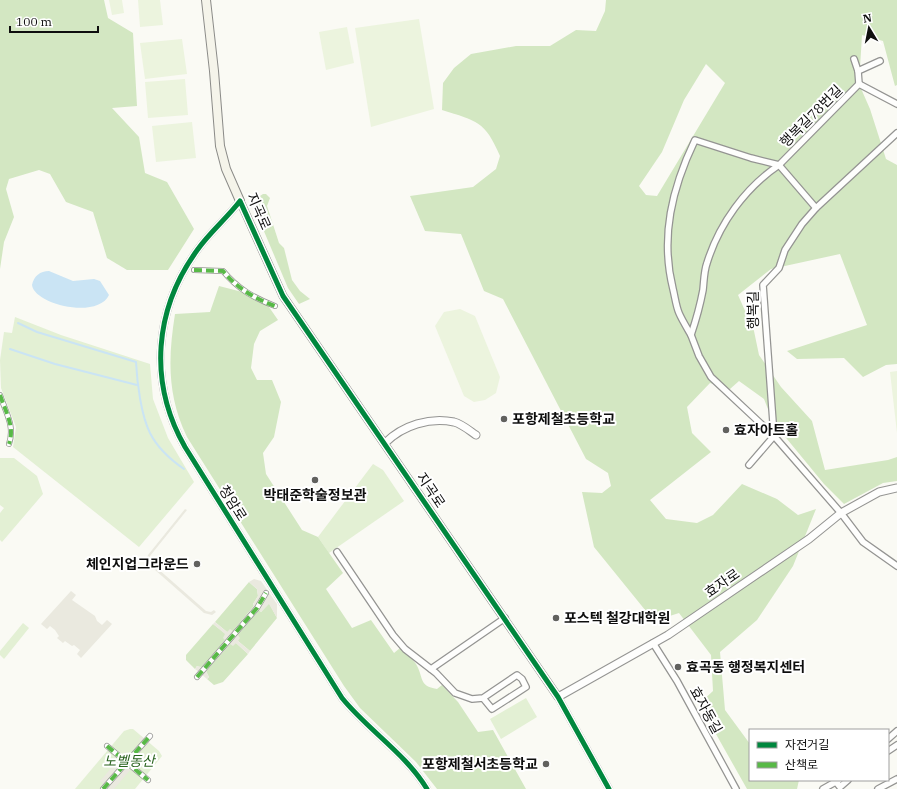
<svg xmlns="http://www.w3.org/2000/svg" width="897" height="789" viewBox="0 0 897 789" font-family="'IBM Plex Serif','Noto Sans KR',serif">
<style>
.green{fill:#e3f0d4}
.forest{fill:#d3e7c2;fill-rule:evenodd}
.pitch{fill:#ecf4de}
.plaza{fill:#eae9df}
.water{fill:#cae4f4}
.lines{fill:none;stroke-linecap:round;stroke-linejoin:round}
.stream{stroke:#cae4f4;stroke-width:2}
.pedestrian-casing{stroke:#949492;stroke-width:6}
.minor-casing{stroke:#949492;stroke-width:8}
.tertiary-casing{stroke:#949492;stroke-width:9}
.secondary-casing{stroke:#8b8b88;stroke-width:10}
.pedestrian{stroke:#fefefd;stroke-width:4.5}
.minor{stroke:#fefefd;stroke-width:5.5}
.tertiary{stroke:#fefefd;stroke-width:7}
.secondary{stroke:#f5f4ea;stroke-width:8}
.quiet{stroke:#58b947;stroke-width:4;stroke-dasharray:8 4;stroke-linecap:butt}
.cycleway-casing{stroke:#fff;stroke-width:8}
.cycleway{stroke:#00873e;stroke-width:5}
.poi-dot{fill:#61615e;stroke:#fff;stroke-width:1.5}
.labels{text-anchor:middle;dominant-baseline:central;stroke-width:4;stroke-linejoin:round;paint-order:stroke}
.street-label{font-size:14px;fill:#0e0e0e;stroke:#fff}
.poi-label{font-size:14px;font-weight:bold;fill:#0e0e0e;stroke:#fff;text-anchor:start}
.park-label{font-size:14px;font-style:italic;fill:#2b6420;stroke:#fff}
</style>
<rect width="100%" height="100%" fill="#fafaf4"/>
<g class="green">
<polygon points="15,317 61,335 150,364 153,399 168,438 194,482 139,547 13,447 16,427 1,388 0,360 4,332 12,333"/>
<polygon points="0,458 14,458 37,476 43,494 2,542 0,540 0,513 4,508 0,505"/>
<polygon points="373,464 383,470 404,501 329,553 318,537"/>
<polygon points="23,623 29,628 4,659 0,655 0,651"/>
<polygon points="526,698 537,717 501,739 490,719"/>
<polygon points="130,729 133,729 159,751 162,756 135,789 75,789 124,731"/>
</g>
<g class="forest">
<polygon points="0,0 104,0 108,18 133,33 137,106 112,108 139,137 145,173 167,182 194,229 168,270 127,270 107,258 93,212 66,202 50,174 39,170 9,179 6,189 14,217 4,242 0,269"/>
<path d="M606 0H897V85L895 86 883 41 862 35 859 84 870 109 886 159 897 165V364L886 365 863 377 844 358 797 359 787 351 867 325 840 254 771 269 738 295 754 331 759 355 781 387 812 421 825 470 888 460 897 457V481L883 483 844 504 824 484 773 422 764 399 739 381 730 389 710 383 687 407 692 433 711 452 650 500 666 519 697 523 713 515 742 484 777 499 798 515 816 509 793 566 757 620 720 652 725 710 750 744V780H799L797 789H747L699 704 713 691 711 655 679 613 654 621 594 547 582 492 602 493 611 486 608 473 586 459 503 299 484 291 461 234 425 231 410 196 473 187 496 169 500 156C485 121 477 121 442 110L443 83 454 68 471 54 516 46H550L576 30 596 31 605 11ZM706 64 725 83 657 196 646 195 639 186 662 152 684 100Z"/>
<polygon points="263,194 266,194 270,198 267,206 279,243 284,248 292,280 300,291 310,299 299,304 288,288 255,210 257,198"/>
<path d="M219 286 262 297 278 320 260 331 254 344 251 368 257 380H272L281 402 274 437 263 453 266 474 302 530 318 537 343 573 326 589 352 628 371 620 394 653 400 648C405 653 412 658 416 664 424 677 418 686 437 689L442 685 458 702 478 732 493 730 526 789H437L416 762 360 708 344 686 187 437C167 395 168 358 175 314L210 312Z"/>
<polygon points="249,582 257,589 258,596 253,604 254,606 233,631 227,632 215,622"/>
<polygon points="269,603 277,618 250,651 238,641 237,635 259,610 261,612"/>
<polygon points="213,624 226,634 225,640 202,668 197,666 195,669 186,660 186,655"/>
<polygon points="236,643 248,654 223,682 214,685 207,679 209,677 206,671 230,644"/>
</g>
<g class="pitch">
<polygon points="109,0 122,0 124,13 112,15"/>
<polygon points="138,0 160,0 163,25 140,27"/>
<polygon points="419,19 434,109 371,127 355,28"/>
<polygon points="347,27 354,63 326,70 319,32"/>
<polygon points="182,39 187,74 145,79 140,43"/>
<polygon points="185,79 188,115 148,118 145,82"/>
<polygon points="192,122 196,158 156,162 152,126"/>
<polygon points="460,309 475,316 500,377 496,393 485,400 474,402 464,396 435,326 444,312"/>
<polygon points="897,371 897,433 890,372"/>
</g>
<g class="plaza">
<polygon points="185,509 187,510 150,556 149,561 206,611 211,612 214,610 216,612 212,615 204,613 146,562 148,555"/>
<polygon points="254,579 261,581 277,604 277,618 269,604 261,612 259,610 238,635 240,638 238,641 250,651 248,654 236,643 233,646 230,644 206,671 209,677 207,679 195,669 197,666 202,667 225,640 223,638 225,634 213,624 215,622 227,632 230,629 233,631 254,606 253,604 258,596 257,589 249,582"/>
<polygon points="71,591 76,595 72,600 95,616 97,621 102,625 107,620 112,624 81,658 77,654 80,650 74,645 72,646 65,641 63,643 57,638 59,636 55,630 50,626 47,629 41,624"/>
<polygon points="141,736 149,743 134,759 138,762 134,766 145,776 143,779 131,769 114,789 99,789 104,784 100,781 119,759 108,750 121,756 125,752 130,755 141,741 139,739"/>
</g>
<path class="water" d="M49 271 73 281 94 279 100 281 109 295C97 320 34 304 32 285 34 276 40 271 49 271Z"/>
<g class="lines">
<g class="stream">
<path d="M18 323 37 332 136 362C137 382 141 415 150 433 157 447 171 460 184 469"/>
<polyline points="10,349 55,364 137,385"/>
</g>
<g class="pedestrian-casing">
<g id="pedestrian">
<path d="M194 270 223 271C238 289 254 298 275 306"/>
<path d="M0 395C6 413 15 426 9 444"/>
<polyline points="197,677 257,608 266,593"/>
<polyline points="107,746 148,780"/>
<polyline points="103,789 150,736"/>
</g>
</g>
<g class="minor-casing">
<g id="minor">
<polyline points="854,59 858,71"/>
<polyline points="859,84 897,104"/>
<polyline points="859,84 858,71 880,61"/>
<polyline points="897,133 816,208 802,224 785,250 779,268 763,285 774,436 841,513 863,542 897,566"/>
<path d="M240 201C227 218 210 232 198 249 154 309 148 382 185 447L342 698C368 730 406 754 427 789"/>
<path d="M691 335C687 328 682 320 679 313 676 306 675 297 673 289 660 237 672 188 695 140L751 158 779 165 816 208"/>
<path d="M749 465 774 436 711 377 699 356 691 335C696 320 700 306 703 290 704 281 704 271 707 263 719 224 745 188 779 165L859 84"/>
<polyline points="337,552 393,635 405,649 436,673 455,693 472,699 483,698 492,709 526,687 522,679 517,675 483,698"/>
<polyline points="653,643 677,681 736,789"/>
<polyline points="431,669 505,618"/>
<polyline points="558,697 609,789"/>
<polyline points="888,739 897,731"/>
<polyline points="888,751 897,745"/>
<polyline points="836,782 840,787 848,780"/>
<polyline points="823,789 839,780"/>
<polyline points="878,789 897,779"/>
</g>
</g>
<g class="tertiary-casing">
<g id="tertiary">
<polyline points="240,201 283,296 558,697 668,635 809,539 841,513 879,492 897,488"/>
<path d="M385 443C403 425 430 417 454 422 462 424 470 431 476 435"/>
</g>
</g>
<g class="secondary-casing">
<polyline id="secondary" points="206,0 214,71 220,146 226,169 240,201"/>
</g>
<use href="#pedestrian" class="pedestrian"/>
<use href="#minor" class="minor"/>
<use href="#tertiary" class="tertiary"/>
<use href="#secondary" class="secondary"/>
<g class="quiet">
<path d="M194 270 223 271C238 289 254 298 275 306"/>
<path d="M0 395C6 413 15 426 9 444"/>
<polyline points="197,677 257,608 266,593"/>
<polyline points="107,746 148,780"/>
<polyline points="103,789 150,736"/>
</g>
<g class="cycleway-casing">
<path id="cycleway" d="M427 789C406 754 368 730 342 698L185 447C148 382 154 309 198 249 210 232 227 218 240 201L283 296 558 697 609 789"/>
</g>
<use href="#cycleway" class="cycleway"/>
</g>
<g class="poi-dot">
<circle cx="504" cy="419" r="4"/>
<circle cx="726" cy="430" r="4"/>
<circle cx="315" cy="480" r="4"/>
<circle cx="197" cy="564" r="4"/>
<circle cx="556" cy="618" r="4"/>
<circle cx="678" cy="667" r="4"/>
<circle cx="546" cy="764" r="4"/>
</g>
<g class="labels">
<g class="street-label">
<text transform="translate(811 116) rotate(-45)">행복길78번길</text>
<text transform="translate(259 211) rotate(66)">지곡로</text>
<text transform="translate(753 310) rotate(-91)">행복길</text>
<text transform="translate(431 490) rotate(56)">지곡로</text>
<text transform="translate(233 503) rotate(58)">청암로</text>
<text transform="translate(722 583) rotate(-35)">효자로</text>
<text transform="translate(706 710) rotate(61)">효자동길</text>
</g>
<g class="poi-label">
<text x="512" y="419">포항제철초등학교</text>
<text x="734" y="430">효자아트홀</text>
<text x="315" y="495" text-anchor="middle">박태준학술정보관</text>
<text x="189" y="564" text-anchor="end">체인지업그라운드</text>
<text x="564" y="618">포스텍 철강대학원</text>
<text x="686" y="667">효곡동 행정복지센터</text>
<text x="538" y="764" text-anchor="end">포항제철서초등학교</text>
</g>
<g class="park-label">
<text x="129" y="761">노벨동산</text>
</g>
</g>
<rect x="749" y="729" width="140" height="52" fill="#ffffff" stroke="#9f9f9f"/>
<rect x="757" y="742" width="20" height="6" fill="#00873e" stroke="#9f9f9f"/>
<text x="785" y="749" font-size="12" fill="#0e0e0e">자전거길</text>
<rect x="757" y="762" width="20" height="6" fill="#58b947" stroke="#9f9f9f"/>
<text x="785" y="769" font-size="12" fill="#0e0e0e">산책로</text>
<g transform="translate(869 28) rotate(350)" stroke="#ffffff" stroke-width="3" paint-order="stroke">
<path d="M0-3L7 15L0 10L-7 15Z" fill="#0e0e0e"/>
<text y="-6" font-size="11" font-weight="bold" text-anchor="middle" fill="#0e0e0e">N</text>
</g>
<path d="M10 26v6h88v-6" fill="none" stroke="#0e0e0e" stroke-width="2"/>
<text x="16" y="26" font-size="12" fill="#0e0e0e" stroke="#ffffff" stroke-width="3" paint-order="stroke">100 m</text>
</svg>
